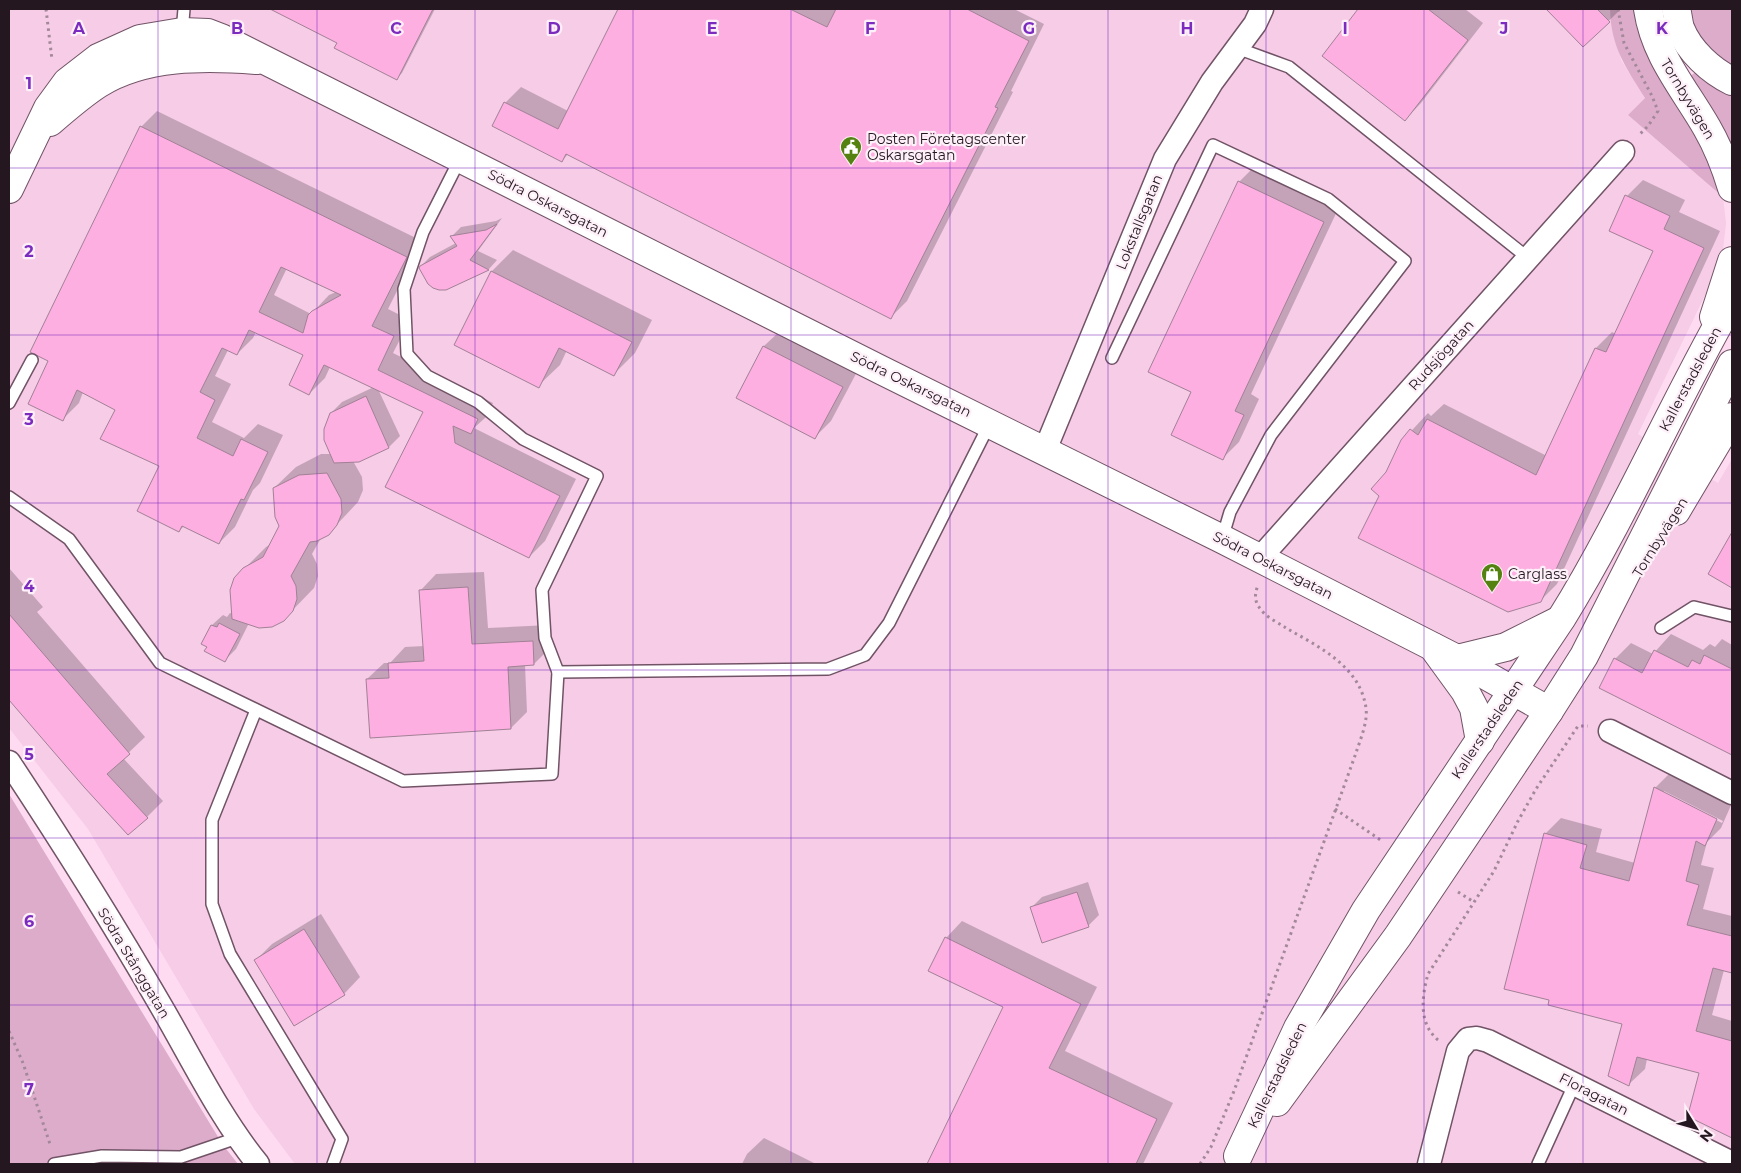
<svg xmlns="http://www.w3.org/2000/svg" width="1741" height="1173" viewBox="0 0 1741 1173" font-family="Montserrat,sans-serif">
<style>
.built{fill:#f6cce6}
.green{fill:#ddaccb}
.shadow{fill:#0003;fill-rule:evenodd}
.building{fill:#feafe2;stroke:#a18195;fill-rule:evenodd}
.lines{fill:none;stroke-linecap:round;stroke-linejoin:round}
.service-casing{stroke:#715366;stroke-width:14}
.minor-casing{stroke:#715366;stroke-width:25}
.tertiary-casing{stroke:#715366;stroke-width:30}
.secondary-casing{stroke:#715366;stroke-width:30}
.path{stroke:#a28898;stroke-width:3;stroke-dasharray:2.5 4;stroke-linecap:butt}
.service{stroke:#fff;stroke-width:11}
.minor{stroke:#fff;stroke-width:22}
.tertiary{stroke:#fff;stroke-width:28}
.secondary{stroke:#fff;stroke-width:28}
.grid{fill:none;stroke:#7b2cbf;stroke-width:1;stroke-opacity:0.55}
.labels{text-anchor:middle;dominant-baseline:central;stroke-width:4.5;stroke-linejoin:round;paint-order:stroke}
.street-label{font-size:14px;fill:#24171f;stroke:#fef0f8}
.poi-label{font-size:14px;fill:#24171f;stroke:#fef0f8;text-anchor:start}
.grid-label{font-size:16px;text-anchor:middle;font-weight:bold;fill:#7b2cbf;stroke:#fef0f8;stroke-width:4.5;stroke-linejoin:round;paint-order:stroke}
</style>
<rect width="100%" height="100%" fill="#ffdbf1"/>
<polygon class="built" points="9,9 1610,9 1621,60 1645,98 1628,115 1723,197 1726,223 1723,250 1709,287 1638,434 1718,483 1732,459 1732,1164 295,1164 254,1109 88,829 9,728"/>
<g class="green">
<path d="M1610 9H1634L1636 25 1645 48 1716 171 1723 197 1628 115 1645 98C1625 66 1611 47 1610 9Z"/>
<path d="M1688 9H1732V66C1705 48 1699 39 1688 9Z"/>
<polygon points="1697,71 1732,93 1732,152 1689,77"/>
<polygon points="9,794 223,1145 238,1164 9,1164"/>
</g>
<g class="shadow">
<polygon points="272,9 435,9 402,73 397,78 338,42"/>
<polygon points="620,9 1014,9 1044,24 1011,91 1013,92 907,301 890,318 568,154 562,161 505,103 521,87 568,111"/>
<polygon points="1360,9 1465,9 1483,23 1421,103 1405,120 1323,56"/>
<polygon points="1548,9 1621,9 1583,46"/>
<path d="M157 111 422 241 388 309 410 320 393 353 493 403 486 417 474 428 576 479 545 541 529 557 425 411 378 389 400 436 389 447 359 460 353 461 362 477 363 490 358 502 328 534 321 538 312 554 317 564 318 576 314 588 283 620 249 623 236 649 225 660 203 643 212 625 223 615 227 617 230 613 233 614 244 569 266 547 271 544 280 526 274 488 296 467 321 454H332L331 413 342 402 374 387 330 367 325 378 309 394 305 354 256 332 253 338 237 354 228 350 215 376 231 384 212 422 244 438 258 424 283 435 260 483 253 490 235 527 219 543 184 526 179 531 160 466 116 409 83 392 79 403 63 419 50 361 31 351 141 127ZM287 268 336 292 329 295 311 314 274 295Z"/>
<polygon points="1255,166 1340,205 1251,394 1259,399 1239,442 1223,458 1193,391 1239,182"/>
<polygon points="1643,180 1685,200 1679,212 1720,231 1557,584 1540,601 1381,495 1387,473 1402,441 1428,413 1431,416 1444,404 1547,456 1596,348 1612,332 1616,334 1655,250 1627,196"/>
<polygon points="502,218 478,251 497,260 489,269 446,288 421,266 430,257 456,243 452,236 461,227 496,221"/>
<polygon points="513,250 652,320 635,353 614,374 567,350 560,365 538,386 455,344 492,271"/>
<polygon points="781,330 858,370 831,421 815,437 738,397 764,346"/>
<polygon points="1732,534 1732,587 1710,573"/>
<polygon points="9,568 43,607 37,612 145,737 123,758 163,801 147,817 85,786 9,698"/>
<polygon points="484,572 488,628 549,625 550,648 534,664 525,665 527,712 511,728 367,679 384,663 390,663 405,647 424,646 420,591 436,574"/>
<polygon points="1671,634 1703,650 1710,644 1715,647 1722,639 1732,645 1732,753 1601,687 1615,659 1631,643 1653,654"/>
<path d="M1671 772 1732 803 1721 828 1707 842 1701 865 1714 868 1703 909 1732 916V972L1724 970 1712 1015 1732 1021V1137L1694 1118 1701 1072 1647 1059 1645 1069 1628 1085 1623 1023 1545 834 1561 818 1602 829 1596 852 1635 863 1655 788ZM1664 791 1723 821 1722 823 1664 794Z"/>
<polygon points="1088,882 1099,915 1088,926 1031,908 1042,897"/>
<polygon points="321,914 360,977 344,994 255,961 272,944"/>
<polygon points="962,921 1097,987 1065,1051 1173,1103 1143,1164 928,1164 1005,1007 946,938"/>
<polygon points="764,1138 816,1164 742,1164 747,1154"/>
</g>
<g class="building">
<polygon points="270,9 433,9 397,80 334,48 337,43"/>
<polygon points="618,9 790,9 827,27 836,9 967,9 1029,41 995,107 998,108 891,319 566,154 562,162 492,126 504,102 558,129"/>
<polygon points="1358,9 1428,9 1468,40 1405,121 1322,56"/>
<polygon points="1546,9 1597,9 1610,22 1583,47"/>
<path d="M140 126 407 257 372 326 394 336 378 370 478 419 471 434 453 426 455 443 560 496 529 558 385 487 423 412 324 365 309 395 289 385 303 355 249 330 237 355 222 348 200 392 215 400 197 438 233 456 241 439 268 452 244 500 241 499 219 544 182 526 179 532 137 511 159 466 100 439 115 410 77 390 63 421 28 404 48 361 30 352ZM281 267 341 295 312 311 308 315 303 333 259 312Z"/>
<polygon points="1238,181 1324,222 1235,411 1244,415 1223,460 1171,435 1191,392 1148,372"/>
<polygon points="1625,195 1670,216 1664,229 1704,248 1541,602 1508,612 1358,538 1379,496 1371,489 1386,472 1401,440 1410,429 1418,435 1427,419 1536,475 1595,348 1606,352 1653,251 1609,231"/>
<polygon points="497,224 470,260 489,270 446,290 439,290 433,288 428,284 419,268 420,266 457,246 450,236 486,230"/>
<polygon points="491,271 632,342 614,376 559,348 539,388 454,345"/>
<polygon points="763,346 843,387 815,439 736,398"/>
<polygon points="366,396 389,448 359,462 334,463 324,440 324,429 330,413"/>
<polygon points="327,473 341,499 342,513 337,525 329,535 317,541 310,542 291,576 296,586 297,599 293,611 284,621 272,627 259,628 232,619 230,590 234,578 243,568 263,557 279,526 275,517 273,488 299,475"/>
<polygon points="1732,532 1732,588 1708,574"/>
<polygon points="468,587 472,644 533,641 534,665 508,667 511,729 370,738 366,679 389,678 388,663 424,661 419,590"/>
<polygon points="9,614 130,754 107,774 148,818 128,835 84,787 9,700"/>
<polygon points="219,623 240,634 225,662 204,651 207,647 201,644 211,625 217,627"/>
<polygon points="1654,650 1688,667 1692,660 1700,664 1704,655 1732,669 1732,755 1599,688 1614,658 1642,673"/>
<polygon points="1654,787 1717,819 1705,846 1696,841 1686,881 1699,885 1687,925 1732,936 1732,973 1713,968 1696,1031 1732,1041 1732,1138 1693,1119 1689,1111 1699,1073 1637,1057 1629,1086 1608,1076 1622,1024 1548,1005 1549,1000 1504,989 1544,833 1587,845 1580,868 1629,881"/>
<polygon points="1077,892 1089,927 1042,943 1030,907"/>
<polygon points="304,929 345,995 294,1026 254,960"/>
<polygon points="945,937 1081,1004 1049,1068 1157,1119 1136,1164 927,1164 1003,1007 928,971"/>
</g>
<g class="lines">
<g class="service-casing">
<g id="service">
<polyline points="182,32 184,9"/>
<polyline points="1237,48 1289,67 1528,258"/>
<polyline points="460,159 423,232 404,289 407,354 427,376 478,402 523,439 597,476 542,590 545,638 558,672 828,669 865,655 889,623 990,423"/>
<polyline points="1112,358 1213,145 1328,199 1405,261 1271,435 1230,512 1222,539"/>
<polyline points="9,403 32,360"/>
<polyline points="9,497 69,539 160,663 403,781 552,774 558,672"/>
<polyline points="1661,628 1694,607 1732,616"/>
<polyline points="256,710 212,820 212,904 230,954 342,1139 333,1164"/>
<polyline points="54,1164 102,1156 181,1157 237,1138"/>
<polyline points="1538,1164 1574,1085"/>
</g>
</g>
<g class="minor-casing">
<g id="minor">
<polyline points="1045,450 1165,159 1212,82 1255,24 1262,9"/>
<polyline points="1259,559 1623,152"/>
<polyline points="1610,731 1732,793"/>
<path d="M9 762C62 842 113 923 161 1006 192 1059 219 1116 258 1164"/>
<polyline points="1429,1164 1458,1051 1468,1039 1477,1038 1488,1041 1732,1163"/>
</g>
</g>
<g class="tertiary-casing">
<g id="tertiary">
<path d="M50 122C65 109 81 95 98 84 144 55 205 56 256 60"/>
<polyline points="9,189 48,108 67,82 98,58 140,39 182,32 208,33 221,38 883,371 1222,539 1457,659 1549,711"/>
</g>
</g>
<g class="secondary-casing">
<g id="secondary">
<path d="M1648 9C1655 56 1684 88 1707 128 1718 147 1726 168 1732 188"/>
<path d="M1676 9C1678 15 1678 22 1680 28 1689 51 1711 71 1732 81"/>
<polyline points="1714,317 1732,261"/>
<polyline points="1676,511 1732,417"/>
<polyline points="1433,647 1465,691 1474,708 1480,741"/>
<polyline points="1457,659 1506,647 1558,621"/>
<polyline points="1277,1102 1398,936 1549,711 1584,656 1732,364"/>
<path d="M1238 1156 1298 1028 1366 910 1561 619C1625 516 1672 404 1732 300"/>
</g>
</g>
<g class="path">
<polyline points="46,9 52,60"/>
<polyline points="1618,9 1624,43 1652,96 1658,111 1648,126 1639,135"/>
<polyline points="1335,809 1382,841"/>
<polyline points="1458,892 1474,902"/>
<polyline points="9,1031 23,1063 51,1147"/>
<path d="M1438 1040C1418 1023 1422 996 1428 974L1494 871 1518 821 1536 789 1578 726H1588"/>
<path d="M1200 1164 1211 1147 1234 1091 1356 753C1360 740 1368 722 1366 708 1360 666 1319 647 1286 628 1277 622 1264 616 1259 607 1254 600 1255 593 1258 585"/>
</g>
<use href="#service" class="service"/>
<use href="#minor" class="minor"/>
<use href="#tertiary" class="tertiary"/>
<use href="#secondary" class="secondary"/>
</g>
<path class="grid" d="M158 9V1164M317 9V1164M475 9V1164M633 9V1164M791 9V1164M950 9V1164M1108 9V1164M1266 9V1164M1424 9V1164M1583 9V1164M9 168H1732M9 335H1732M9 503H1732M9 670H1732M9 838H1732M9 1005H1732"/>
<defs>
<g id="civic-pin" transform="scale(1.125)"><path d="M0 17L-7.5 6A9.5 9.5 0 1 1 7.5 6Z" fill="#548210" stroke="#fef0f8"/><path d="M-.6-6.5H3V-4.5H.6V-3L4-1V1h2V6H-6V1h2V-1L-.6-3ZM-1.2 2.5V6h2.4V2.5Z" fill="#fff"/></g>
<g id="shop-pin" transform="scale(1.125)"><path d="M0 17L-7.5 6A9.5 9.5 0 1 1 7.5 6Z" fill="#548210" stroke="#fef0f8"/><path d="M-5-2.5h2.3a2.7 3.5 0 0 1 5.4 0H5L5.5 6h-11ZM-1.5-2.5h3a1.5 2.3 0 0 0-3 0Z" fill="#fff"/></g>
</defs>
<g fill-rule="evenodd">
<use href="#civic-pin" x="851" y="147"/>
<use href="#shop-pin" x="1492" y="574"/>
</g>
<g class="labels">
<g class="street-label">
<text transform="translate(1688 99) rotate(59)">Tornbyvägen</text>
<text transform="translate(548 203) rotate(27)">Södra Oskarsgatan</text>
<text transform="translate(1139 222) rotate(-68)">Lokstallsgatan</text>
<text transform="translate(1441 355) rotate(-48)">Rudsjögatan</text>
<text transform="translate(1690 379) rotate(-62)">Kallerstadsleden</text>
<text transform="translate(911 384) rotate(26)">Södra Oskarsgatan</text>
<text transform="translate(1660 537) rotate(-58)">Tornbyvägen</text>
<text transform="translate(1273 565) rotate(27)">Södra Oskarsgatan</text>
<text transform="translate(1487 729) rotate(-56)">Kallerstadsleden</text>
<text transform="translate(134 963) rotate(59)">Södra Stånggatan</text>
<text transform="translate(1277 1075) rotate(-64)">Kallerstadsleden</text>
<text transform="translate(1594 1094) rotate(27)">Floragatan</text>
</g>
<g class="poi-label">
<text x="867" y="139">Posten Företagscenter<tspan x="867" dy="16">Oskarsgatan</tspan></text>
<text x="1508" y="574">Carglass</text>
</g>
</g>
<g class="grid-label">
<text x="79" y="34">A</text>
<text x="237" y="34">B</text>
<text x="396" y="34">C</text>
<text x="554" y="34">D</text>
<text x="712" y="34">E</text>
<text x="870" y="34">F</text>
<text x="1029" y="34">G</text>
<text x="1187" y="34">H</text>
<text x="1345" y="34">I</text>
<text x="1504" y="34">J</text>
<text x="1662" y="34">K</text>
<text x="29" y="89">1</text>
<text x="29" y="257">2</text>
<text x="29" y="425">3</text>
<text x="29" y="592">4</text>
<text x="29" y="760">5</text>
<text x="29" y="927">6</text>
<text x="29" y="1095">7</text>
</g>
<rect width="1741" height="1173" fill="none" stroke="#24171f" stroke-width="20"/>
<g transform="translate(1696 1128) rotate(127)" stroke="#fef0f8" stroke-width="4" paint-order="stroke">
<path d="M0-4L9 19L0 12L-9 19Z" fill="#24171f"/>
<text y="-8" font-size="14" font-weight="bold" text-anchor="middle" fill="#24171f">N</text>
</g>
</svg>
